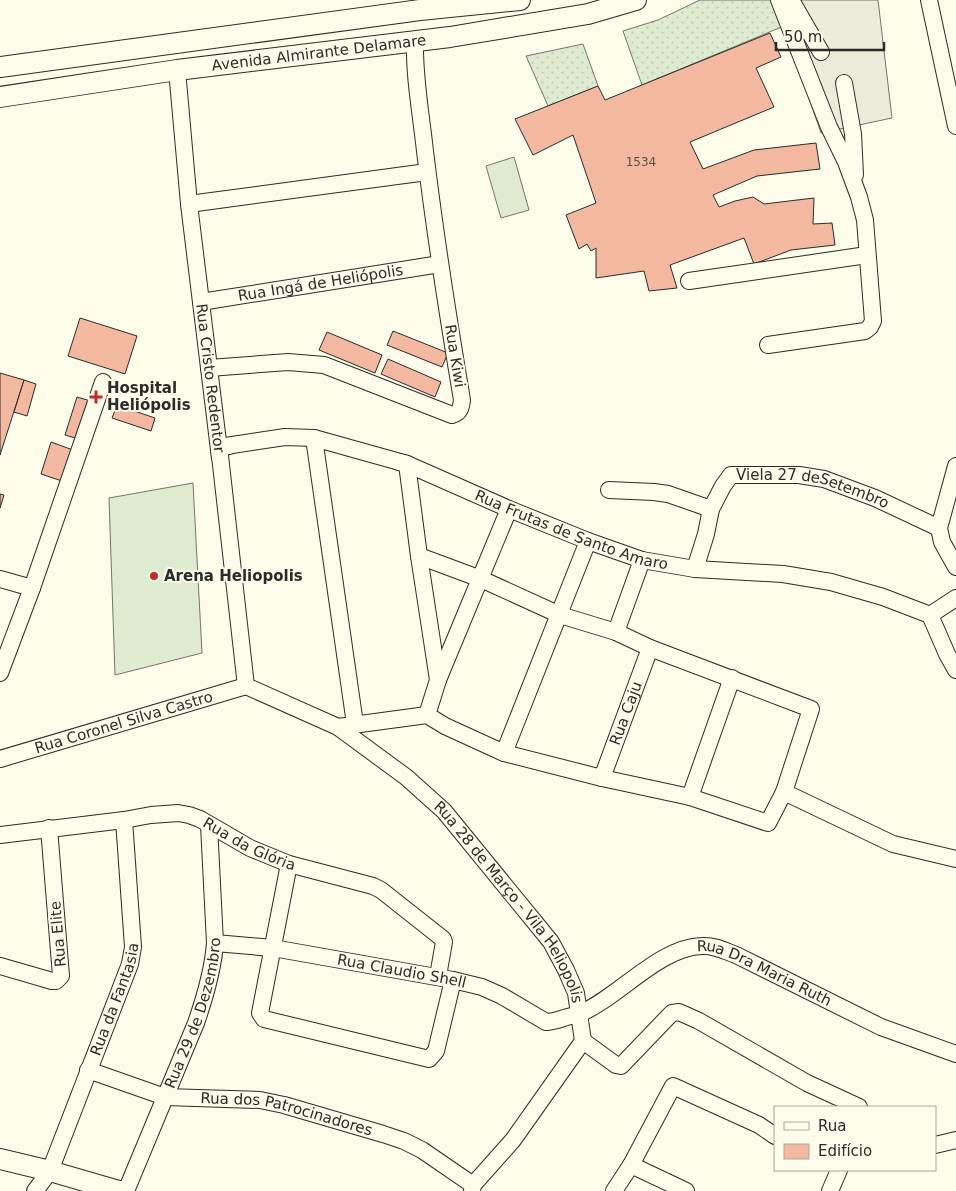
<svg xmlns="http://www.w3.org/2000/svg" width="956" height="1191" viewBox="0 0 956 1191" font-family="'DejaVu Sans',sans-serif">
<style>
.grass{fill:#deebd1;stroke:#74746e}
.garden{fill:url(#garden-dots);stroke:#74746e}
.parking{fill:#eceadb;stroke:#74746e}
.building{fill:#f2b8a0;stroke:#2b2b2b}
.lines{fill:none;stroke-linecap:round;stroke-linejoin:round}
.minor-casing{stroke:#2b2b2b;stroke-width:18}
.major-casing{stroke:#2b2b2b;stroke-width:22}
.minor{stroke:#fdfbea;stroke-width:16}
.major{stroke:#fdfbea;stroke-width:20}
.poi-dot{fill:#c62828;stroke:#fdfbea;stroke-width:2}
.labels{text-anchor:middle;dominant-baseline:central;stroke-width:4;stroke-linejoin:round;paint-order:stroke}
.number-label{font-size:12px;fill:#5d4e48}
.street-label{font-size:15px;fill:#2b2b2b;stroke:#fdfbea}
.poi-label{font-size:15px;font-weight:bold;fill:#2b2b2b;stroke:#fdfbea;text-anchor:start}
</style>
<defs>
<pattern id="garden-dots" width="8" height="8" patternUnits="userSpaceOnUse" patternTransform="scale(1.25)"><rect width="8" height="8" fill="#deebd1"/><path d="M2 2h.1M6 6h.1" fill="none" stroke="#bfcab4" stroke-width="1.8" stroke-linecap="round"/></pattern>
</defs>
<rect width="100%" height="100%" fill="#fdfbea"/>
<g class="grass">
<polygon points="514,157 529,210 501,218 486,166"/>
<polygon points="193,483 202,653 115,675 109,498"/>
</g>
<g class="garden">
<polygon points="700,0 775,0 784,26 642,85 623,31 658,20"/>
<polygon points="583,44 598,86 548,106 526,56"/>
</g>
<polygon class="parking" points="775,0 878,0 892,118 821,133"/>
<g class="building">
<polygon points="770,33 781,57 756,68 774,107 690,142 703,169 754,150 816,143 820,169 757,176 713,195 719,207 735,201 753,197 764,204 814,198 813,224 832,223 835,245 791,250 754,264 744,238 670,265 677,288 649,291 644,271 596,278 596,248 591,251 587,244 579,249 566,215 596,203 573,135 533,155 515,119 598,86 605,100"/>
<polygon points="80,318 137,336 125,374 68,356"/>
<polygon points="393,331 448,353 442,367 387,345"/>
<polygon points="327,332 382,355 375,373 319,350"/>
<polygon points="388,359 441,382 435,397 381,374"/>
<polygon points="0,373 24,380 0,455"/>
<polygon points="24,380 36,384 27,416 14,412"/>
<polygon points="77,397 94,402 82,440 65,435"/>
<polygon points="117,405 155,418 151,431 112,418"/>
<polygon points="51,442 73,450 62,481 41,474"/>
<polygon points="0,494 4,495 0,508"/>
</g>
<g class="lines">
<g class="minor-casing">
<g id="minor">
<polyline points="791,0 821,52"/>
<polyline points="929,0 956,126"/>
<path id="s1" d="M177 70 189 204 220 458"/>
<polyline points="844,83 853,134 855,175"/>
<polyline points="189,204 427,172"/>
<polyline points="689,281 867,255"/>
<path id="s2" d="M201 302 440 264"/>
<polyline points="768,345 865,331 870,327 873,321 865,220 859,197 846,162 829,127 779,0"/>
<path d="M209 368 288 362 324 365 452 415C460 413 461 408 462 400 448 317 435 234 425 151 421 114 414 77 415 41"/>
<polyline points="314,438 355,724"/>
<polyline points="229,446 219,447 246,686"/>
<path id="s3" d="M219 447 285 437 314 438 407 464 509 509 588 541 642 560 695 569 783 574 831 582 883 597 930 615"/>
<polyline points="399,462 407,464 419,556 438,680"/>
<polyline points="956,466 939,528 942,542 956,567"/>
<path id="s4" d="M609 490 654 492 668 494 711 509 723 486 731 475H799L824 479 875 498 939 528"/>
<polyline points="419,556 481,579 560,615 616,632 650,648 811,709 784,792"/>
<polyline points="695,569 706,534 711,509"/>
<polyline points="0,579 32,588"/>
<polyline points="930,615 947,654 956,670"/>
<polyline points="930,615 956,598"/>
<polyline points="616,632 642,560"/>
<polyline points="0,673 32,588 103,382"/>
<path id="s5" d="M246 686 338 727 406 777 444 811 551 942 566 970 576 993 583 1041 513 1140 473 1185 472 1191"/>
<polyline points="427,715 438,680 509,509"/>
<polyline points="338,727 427,715 445,726 504,753 602,778 690,797 768,823 784,792 893,844 956,859"/>
<polyline points="504,753 588,541"/>
<path id="s6" d="M0 759 246 686"/>
<path id="s7" d="M602 778 650 648"/>
<polyline points="690,797 732,678"/>
<path id="s8" d="M0 835 124 820 151 815 178 813 189 815 200 819 250 848 289 864 373 886 381 890 443 939 444 942 438 976"/>
<polyline points="289,864 260,1013 264,1019 429,1059 436,1051 453,980"/>
<path id="s9" d="M215 943 273 948 453 980 482 987 502 996 546 1022C552 1022 558 1020 564 1018 569 1016 574 1016 579 1014 618 998 659 947 702 946 714 945 725 951 736 955L881 1027 956 1054"/>
<polyline points="0,966 52,981 56,981 61,976 49,828"/>
<polyline points="583,1041 616,1065 621,1066 668,1017 672,1013 679,1012 699,1021 807,1083 859,1107"/>
<path id="s10" d="M88 1070 165 1097 260 1100 284 1105 383 1134 404 1141 422 1150 473 1185"/>
<polyline points="935,1145 956,1140"/>
<polyline points="631,1165 673,1086 759,1125 775,1136"/>
<path id="s11" d="M35 1191 50 1171 130 964 133 947 124 820"/>
<path id="s12" d="M126 1191 196 1023C205 997 213 971 215 943L209 825"/>
<polyline points="614,1191 631,1165 686,1191"/>
<polyline points="830,1191 839,1170"/>
</g>
</g>
<g class="major-casing">
<g id="major">
<polyline points="0,67 420,10 520,0"/>
<path id="s13" d="M0 97 177 70 450 37 588 14 636 0"/>
<polyline points="0,1159 50,1171 119,1191"/>
</g>
</g>
<use href="#minor" class="minor"/>
<use href="#major" class="major"/>
</g>
<g class="poi-dot">
<path d="M93.5 389.5h5v5h5v5h-5v5h-5v-5h-5v-5h5z"/>
<circle cx="154" cy="576" r="5"/>
</g>
<g class="labels">
<g class="number-label">
<text x="641" y="162">1534</text>
</g>
<g class="street-label">
<text stroke="none"><textPath href="#s13" startOffset="322">Avenida Almirante Delamare</textPath></text>
<text stroke="none"><textPath href="#s2" startOffset="121">Rua Ingá de Heliópolis</textPath></text>
<text transform="translate(455 356) rotate(81)">Rua Kiwi</text>
<text stroke="none"><textPath href="#s1" startOffset="310">Rua Cristo Redentor</textPath></text>
<text stroke="none"><textPath href="#s4" startOffset="228">Viela 27 deSetembro</textPath></text>
<text stroke="none"><textPath href="#s3" startOffset="370">Rua Frutas de Santo Amaro</textPath></text>
<text stroke="none"><textPath href="#s7" startOffset="69">Rua Caju</textPath></text>
<text stroke="none"><textPath href="#s6" startOffset="129">Rua Coronel Silva Castro</textPath></text>
<text stroke="none"><textPath href="#s8" startOffset="258">Rua da Glória</textPath></text>
<text stroke="none"><textPath href="#s5" startOffset="349">Rua 28 de Março - Vila Heliopolis</textPath></text>
<text transform="translate(58 934) rotate(-95)">Rua Elite</text>
<text stroke="none"><textPath href="#s9" startOffset="189">Rua Claudio Shell</textPath></text>
<text stroke="none"><textPath href="#s9" startOffset="588">Rua Dra Maria Ruth</textPath></text>
<text stroke="none"><textPath href="#s11" startOffset="209">Rua da Fantasia</textPath></text>
<text stroke="none"><textPath href="#s12" startOffset="191">Rua 29 de Dezembro</textPath></text>
<text stroke="none"><textPath href="#s10" startOffset="205">Rua dos Patrocinadores</textPath></text>
</g>
<g class="poi-label">
<text x="107" y="388">Hospital<tspan x="107" dy="17">Heliópolis</tspan></text>
<text x="164" y="576">Arena Heliopolis</text>
</g>
</g>
<rect x="774" y="1106" width="162" height="65" fill="#fdfbea" stroke="#a9a89e"/>
<rect x="784" y="1122" width="25" height="8" fill="#fdfbea" stroke="#a9a89e"/>
<text x="818" y="1131" font-size="15" fill="#2b2b2b">Rua</text>
<rect x="784" y="1144" width="25" height="15" fill="#f2b8a0" stroke="#a9a89e"/>
<text x="818" y="1156" font-size="15" fill="#2b2b2b">Edifício</text>
<path d="M776 42v8h108v-8" fill="none" stroke="#2b2b2b" stroke-width="2.5"/>
<text x="784" y="42" font-size="15" fill="#2b2b2b" stroke="#fdfbea" stroke-width="4" paint-order="stroke">50 m</text>
</svg>
